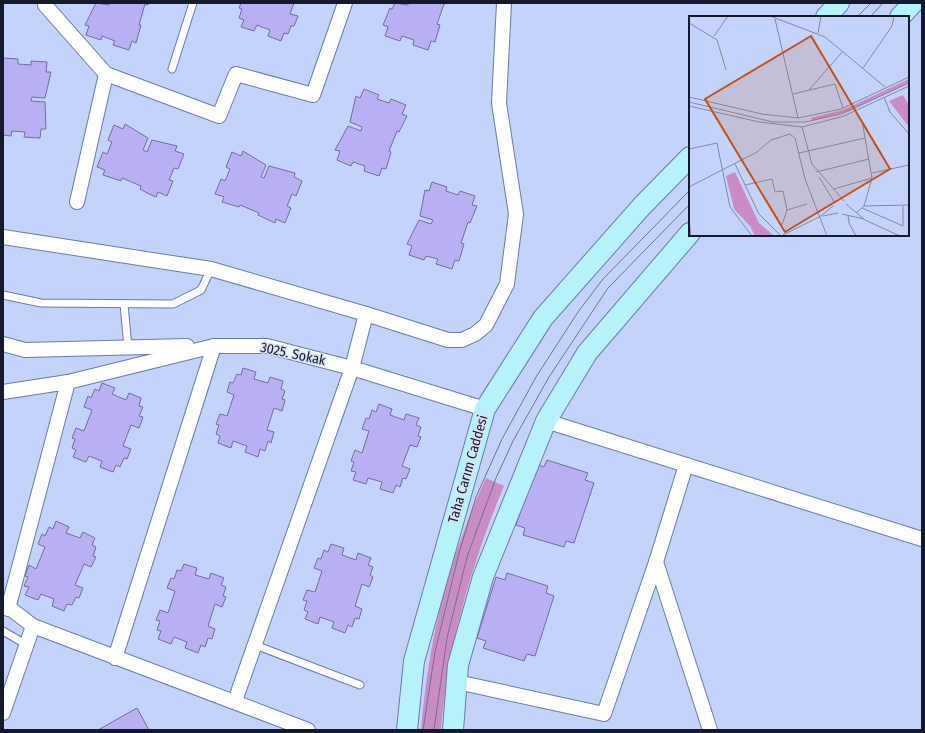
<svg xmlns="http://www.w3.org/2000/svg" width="925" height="733" viewBox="0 0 925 733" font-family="'Fira Sans Condensed',sans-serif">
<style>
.green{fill:#cb8cc6}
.building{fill:#b8b0f2;stroke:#716b9c}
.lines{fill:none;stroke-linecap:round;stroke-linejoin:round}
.service-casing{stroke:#6a7aa9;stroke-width:9}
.minor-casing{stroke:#6a7aa9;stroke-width:16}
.secondary-casing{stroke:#6a7aa9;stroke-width:22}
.service{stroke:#fff;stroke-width:7}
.minor{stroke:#fff;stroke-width:14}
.secondary{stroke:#b6f2fa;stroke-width:20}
.tram{stroke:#697390;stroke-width:1}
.labels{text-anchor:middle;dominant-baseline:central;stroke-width:3;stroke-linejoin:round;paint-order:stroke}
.street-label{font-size:14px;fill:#141a2c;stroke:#d9e1f6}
.inset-road{fill:none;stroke:#7e89a9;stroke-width:1}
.view{fill:#c85011;fill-opacity:0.15;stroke:#c85011;stroke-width:2}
.inset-edge{fill:none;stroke:#141a2c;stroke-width:2}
</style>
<rect width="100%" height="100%" fill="#c4d3fc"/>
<path class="green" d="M486 478 504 486C471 565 448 645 441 730H421C427 663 439 594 464 531 470 513 478 496 486 478Z"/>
<g class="building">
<polygon points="96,3 109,5 110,3 148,3 148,5 145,4 139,25 141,25 136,43 132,41 129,50 113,45 115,41 102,36 101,40 86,35 89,26 85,25"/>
<polygon points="241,3 294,3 290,14 298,16 294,26 291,26 288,34 284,33 281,41 268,36 270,30 257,25 254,31 241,27 244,20 239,18 242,9 239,8"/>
<polygon points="395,3 408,5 408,3 447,3 444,4 437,24 440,25 435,42 431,41 428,50 413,45 414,40 402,36 400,41 385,36 388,27 383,25 390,8 392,9"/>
<polygon points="3,58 18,59 18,64 31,65 31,61 47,62 46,72 51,72 45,98 32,97 31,101 45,102 46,129 41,129 40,138 24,137 25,132 12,131 11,136 3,135"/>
<polygon points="364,89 379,95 377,99 389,103 391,99 406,105 402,114 407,116 399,132 397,131 389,151 391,152 386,169 382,168 379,176 364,171 365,166 353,162 351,166 337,160 340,151 335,150 348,126 361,131 362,127 350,122 356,96 360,98"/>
<polygon points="125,124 148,138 143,150 147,152 152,140 177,146 175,151 184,154 178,169 174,168 169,180 173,181 167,196 158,192 156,197 149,194 140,189 141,186 122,178 121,181 103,175 105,170 97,167 103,152 107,154 112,142 108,140 114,125 123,129"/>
<polygon points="243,151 266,165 261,177 264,178 269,166 295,173 294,177 302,181 296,196 292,194 287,206 291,208 285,223 276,219 275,223 258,215 259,213 240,205 239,207 222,202 224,197 215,194 221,179 225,181 230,169 226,167 232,152 241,156"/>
<polygon points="432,182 447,187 446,191 458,195 460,191 475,196 472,205 477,206 470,223 468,222 461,243 464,244 459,261 455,260 452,269 436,264 438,259 426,256 424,260 409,255 412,246 407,244 419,220 431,224 433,220 420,216 425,190 429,191"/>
<polygon points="243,368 256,372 254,379 268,383 270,377 283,381 281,389 285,391 282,399 285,400 282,411 274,408 267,430 274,432 271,443 268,441 265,451 260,449 258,457 245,452 247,446 233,441 231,448 218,443 220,436 216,434 219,425 216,424 220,414 227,416 234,395 227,392 230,382 233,383 237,374 241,375"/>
<polygon points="102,383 115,388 112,394 126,400 129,393 141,398 139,406 143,407 139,416 143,417 139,428 131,425 123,446 131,449 127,459 124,458 120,467 116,465 113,472 100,467 102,461 89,456 86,462 73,457 76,450 72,448 75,439 72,438 76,428 84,431 92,410 84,407 88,396 91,398 95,389 99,391"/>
<polygon points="379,404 392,409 390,415 404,420 406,414 419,418 416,425 421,427 418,436 421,437 417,447 410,445 402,466 410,469 406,479 403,478 400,487 396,485 393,493 380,489 382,482 368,478 366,484 353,480 356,472 351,471 354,462 351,461 355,450 362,453 369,431 362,429 366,418 369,419 372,410 376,412"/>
<polygon points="547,460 588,473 585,480 594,483 574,543 566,541 564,547 523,535 525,528 516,525 536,464 544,467"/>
<polygon points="56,521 69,527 66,533 80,538 83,532 95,538 92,545 96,547 93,556 96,557 91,567 84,564 75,585 83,588 79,598 76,597 72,605 67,604 64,611 52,606 54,599 41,594 38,600 25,595 29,587 24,586 28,577 25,576 29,565 36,569 45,547 38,544 42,534 45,536 49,527 53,529"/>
<polygon points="331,544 344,548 342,555 356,560 358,553 371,558 368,565 373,567 370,575 373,577 369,587 362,584 355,606 362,609 359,619 355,618 352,627 348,625 345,633 332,628 334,622 320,617 318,624 305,619 308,612 304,610 307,601 303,600 307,590 315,592 322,571 314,568 318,558 321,559 324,550 328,552"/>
<polygon points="184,564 197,568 195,575 209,579 211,573 224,578 221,585 226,587 223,596 226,597 222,607 215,604 208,626 215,629 212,639 208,638 205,647 201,645 198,653 185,648 187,642 174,637 171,644 158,639 161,631 157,630 160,621 156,620 160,610 168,613 175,591 167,588 171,578 174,579 177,570 181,571"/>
<polygon points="507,573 548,586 546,593 554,596 535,656 527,654 524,661 483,648 486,641 477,638 496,577 505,580"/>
<polygon points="137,708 149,730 98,730"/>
</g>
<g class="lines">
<g class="service-casing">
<g id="service">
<polyline points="172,69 193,3"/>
<polyline points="3,295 41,303 173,304 201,290 211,269"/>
<polyline points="124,304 128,348"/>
<polyline points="3,631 27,645"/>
<polyline points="255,645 360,685"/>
</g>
</g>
<g class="minor-casing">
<g id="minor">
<polyline points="45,5 106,74 219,116 236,74 313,95 345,3"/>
<polyline points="77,202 106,74"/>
<polyline points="3,237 211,269 366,314 448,340 462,340 475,334 486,325 507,284 516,214 499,103 504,3"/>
<polyline points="3,344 25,350 187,346"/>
<polyline points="3,392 68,382 214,346 267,346 352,368 485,409"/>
<polyline points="546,421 922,539"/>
<polyline points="656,562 710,730"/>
<polyline points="3,603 33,626 308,730"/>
<polyline points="8,609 68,382"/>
<polyline points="115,658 214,346"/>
<polyline points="457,682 604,714 656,562 686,465"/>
<polyline points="235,701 352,368 366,314"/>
<polyline points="3,713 33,626"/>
</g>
</g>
<g class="secondary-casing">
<g id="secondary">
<polyline points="826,17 839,3"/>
<polyline points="900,17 913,3"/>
<polyline points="407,730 414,661 485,409 543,318 642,206 690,157"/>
<polyline points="453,730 458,665 483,577 546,421 587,353 690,233"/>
</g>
</g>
<use href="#service" class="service"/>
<use href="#minor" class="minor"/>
<use href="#secondary" class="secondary"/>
<g class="tram">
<polyline points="857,17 871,3"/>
<polyline points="870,17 883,3"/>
<polyline points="423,730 435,652 459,553 476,497 502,439 536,377 578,312 603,279 690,190"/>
<polyline points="434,730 447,638 467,557 496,478 513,441 549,377 608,288 690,204"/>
</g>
</g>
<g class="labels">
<g class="street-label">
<text transform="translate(293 354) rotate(12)">3025. Sokak</text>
<text transform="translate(468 469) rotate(-74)">Taha Carım Caddesi</text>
</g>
</g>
<g transform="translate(689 16)">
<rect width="220" height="220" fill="#c4d3fc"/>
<path d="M220 63V67L161 95 123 105 122 102 154 94ZM214 79 220 89V111L200 85ZM46 156 70 207 85 220H66L61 210 45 193 37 160Z" fill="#cb8cc6"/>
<path class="inset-road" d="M81 0 136 21 196 71M86 3 109 102M0 7 28 24 37 54M129 17 132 0M25 20 39 0M174 52 203 10 205 0M120 74 154 35M104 78 146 68 154 92M0 81 73 98 109 102 152 93 220 61M195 81 201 96 220 118M0 86 84 106H116L152 98 220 67M0 90 70 106 113 111 155 100 220 70M113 111 123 148 155 185M0 133 28 127 41 191 63 220M110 137 176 122M46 148 70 198 92 220M127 156 180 143M183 157 220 149M130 161 146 187M56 169 83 163 86 176 94 175 98 194 93 209M0 171 68 136 82 124 101 118 106 122 116 163 138 220M145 173 183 162M157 188 176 204 211 220M175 190 220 189M173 192 214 210V190M98 194 118 188M167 197 175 190 183 162 173 105M153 198 175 203M159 199 160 207 167 220M134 200 149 197M0 204 2 220M92 220 132 200 144 190"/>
<path class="view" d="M122 20 201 153 96 216 16 83Z"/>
<rect width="220" height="220" class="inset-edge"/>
</g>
<rect width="925" height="733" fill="none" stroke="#141a2c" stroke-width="8"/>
</svg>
